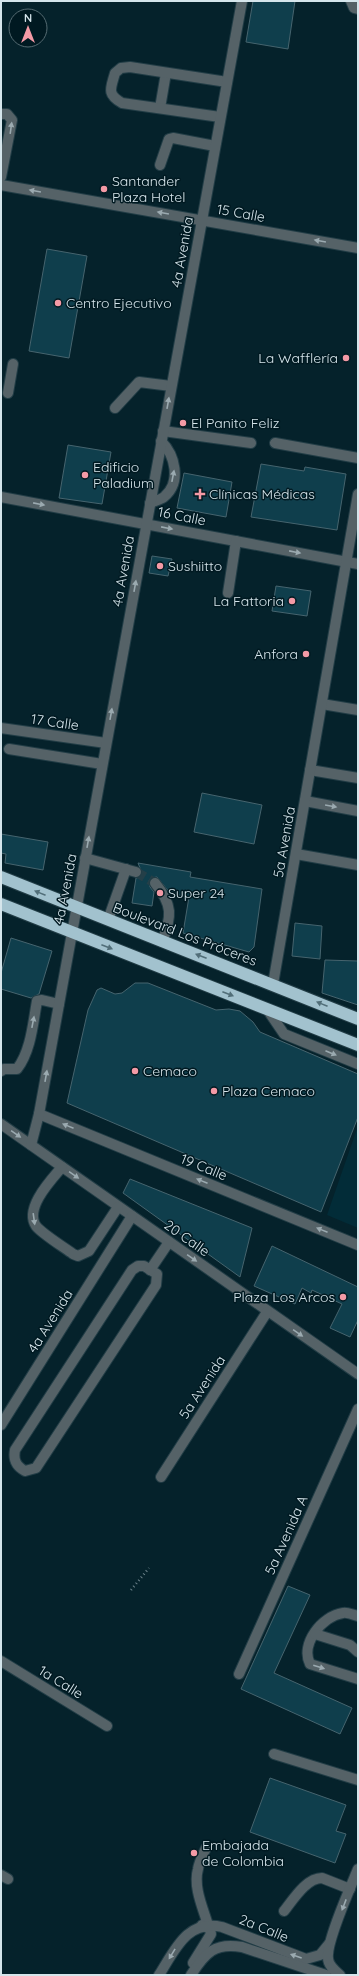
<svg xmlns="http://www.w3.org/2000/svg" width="359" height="1976" viewBox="0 0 359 1976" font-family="Quicksand,sans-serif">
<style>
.built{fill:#022c38}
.building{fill:#0f3e4c;stroke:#46646e}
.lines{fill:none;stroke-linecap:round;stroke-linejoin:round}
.minor-tunnel{stroke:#243f48;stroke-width:10;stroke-dasharray:10 5;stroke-linecap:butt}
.minor-casing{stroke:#223d46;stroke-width:12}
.highway-casing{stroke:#223d46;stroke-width:14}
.path{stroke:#6c828a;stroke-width:2.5;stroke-dasharray:1 3;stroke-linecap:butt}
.minor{stroke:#556267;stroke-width:10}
.highway{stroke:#a2c2ce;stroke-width:12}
.oneway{fill:#9baab0}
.oneway2{fill:#516e78}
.poi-dot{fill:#f49aa6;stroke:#001921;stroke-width:1.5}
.labels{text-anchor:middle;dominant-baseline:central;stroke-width:3;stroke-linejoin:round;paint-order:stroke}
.poi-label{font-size:14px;fill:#d5e5eb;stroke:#001921;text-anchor:start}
.street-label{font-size:14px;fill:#d5e5eb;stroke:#001921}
</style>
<rect width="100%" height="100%" fill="#05222b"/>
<polygon class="built" points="358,1126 358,1228 327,1215"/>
<g class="building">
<polygon points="253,1 295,1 288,49 246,42"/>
<polygon points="47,249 87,256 69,358 29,351"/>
<polygon points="68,445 111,452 102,504 59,498"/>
<polygon points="261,464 304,471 305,467 346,474 337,530 251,517"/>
<polygon points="184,473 232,482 226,517 177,508"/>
<polygon points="152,556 172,559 168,576 149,573"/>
<polygon points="276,586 311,591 307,616 272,611"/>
<polygon points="202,793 262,805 254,844 194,832"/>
<polygon points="1,834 48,842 43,870 5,863 6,854 1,853"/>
<polygon points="138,863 191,872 190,877 262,889 254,947 249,952 183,933 189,897 170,893 157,877 151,878 149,881 150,887 154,892 152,906 132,903 136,878 140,877 142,873"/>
<polygon points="295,923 322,926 320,959 292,956"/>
<polygon points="11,938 52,951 39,994 31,998 1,989 1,973"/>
<polygon points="325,960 358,961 358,1005 322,993"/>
<polygon points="135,983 148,983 216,1010 229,1009 240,1011 253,1022 260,1032 358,1074 358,1117 321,1212 67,1103 88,1010 97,990 101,988 115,994 122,993"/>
<polygon points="130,1179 252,1228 240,1277 123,1193"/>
<polygon points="272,1246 358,1287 358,1320 350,1337 330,1328 342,1304 312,1290 311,1293 302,1288 295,1304 254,1286"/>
<polygon points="288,1586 310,1595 274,1673 352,1708 340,1734 241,1689"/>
<polygon points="270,1778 346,1805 336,1831 346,1834 335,1863 250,1832"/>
</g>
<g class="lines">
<polyline class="minor-tunnel" points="136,872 155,883"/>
<g class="minor-casing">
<g id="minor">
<polyline points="351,1 354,8 358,9"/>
<polyline points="160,108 166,73"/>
<polyline points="1,114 7,114 12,120 1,177"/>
<path d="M220 117 122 103C106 94 111 88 115 73L121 68 130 67 227 82"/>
<polyline points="160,165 169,139 173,138 215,146"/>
<polyline points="1,185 358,248"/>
<polyline points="8,393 13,364"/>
<polyline points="115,408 139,382 171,386"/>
<polyline points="163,431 251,443"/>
<polyline points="275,443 358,458"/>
<polyline points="1,497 358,564"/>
<path d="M150 503C154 501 160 500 164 497 182 482 175 455 161 441"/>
<polyline points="228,593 236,541"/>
<polyline points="322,704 358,710"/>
<polyline points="1,728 106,743"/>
<polyline points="9,749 102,764"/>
<polyline points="310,770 358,778"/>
<polyline points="305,801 358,811"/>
<polyline points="296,854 358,865"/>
<polyline points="85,858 136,872"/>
<path d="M155 883C173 905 172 916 162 942"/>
<polyline points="108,920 126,869"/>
<polyline points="273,984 358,494"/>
<polyline points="267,1009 284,1034 358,1064"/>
<path d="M1 1071 4 1069H17C31 1051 33 1023 37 1001L42 1000 59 1004"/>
<polyline points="39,1114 358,1245"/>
<polyline points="1,1124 358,1374"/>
<polyline points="31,1145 39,1114 242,1"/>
<path d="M62 1167C51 1180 24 1208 36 1226 41 1233 65 1248 73 1254L78 1256 89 1251 118 1207"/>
<path d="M138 1266H144L157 1274 156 1285 36 1468 25 1471C16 1466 13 1460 15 1450L132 1270Z"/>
<polyline points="150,1270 169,1242"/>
<polyline points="1,1425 132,1216"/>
<polyline points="161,1477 267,1312"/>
<path d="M358 1616C353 1615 347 1612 343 1613 322 1616 300 1644 310 1664L358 1679"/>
<polyline points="315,1634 350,1645 358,1652"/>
<polyline points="1,1661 107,1726"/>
<polyline points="239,1674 358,1409"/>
<polyline points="274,1754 358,1780"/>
<path d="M206 1848C203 1855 199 1862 198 1869 193 1887 203 1908 208 1925"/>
<polyline points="1,1875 8,1879"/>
<path d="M284 1911C293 1900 306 1878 322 1878L350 1889"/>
<polyline points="193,1963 211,1934 210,1929 202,1925"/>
<path d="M159 1975C175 1950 187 1919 222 1927L306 1959 320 1955 329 1944"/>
<path d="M191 1975C205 1953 215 1942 242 1947L326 1975"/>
<path d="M340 1975C334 1970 328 1965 328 1958 326 1942 351 1886 358 1869"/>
</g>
</g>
<g class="highway-casing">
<g id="highway">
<polyline points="1,877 358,1019"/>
<polyline points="1,904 358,1045"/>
</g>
</g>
<polyline class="path" points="131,1590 149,1568"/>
<use href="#minor" class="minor"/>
<use href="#highway" class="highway"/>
</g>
<defs><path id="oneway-solid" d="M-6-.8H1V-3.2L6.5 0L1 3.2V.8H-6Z"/></defs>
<g class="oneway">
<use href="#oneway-solid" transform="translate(11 128) rotate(-82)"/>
<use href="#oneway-solid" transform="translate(35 191) rotate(-170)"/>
<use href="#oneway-solid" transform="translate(163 213) rotate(-170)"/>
<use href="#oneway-solid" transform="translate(320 241) rotate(-170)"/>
<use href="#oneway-solid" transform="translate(168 403) rotate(-80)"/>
<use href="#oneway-solid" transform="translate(173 476) rotate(-79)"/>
<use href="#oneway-solid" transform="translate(39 504) rotate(11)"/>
<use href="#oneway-solid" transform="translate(167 528) rotate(11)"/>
<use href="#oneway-solid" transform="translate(295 552) rotate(11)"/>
<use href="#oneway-solid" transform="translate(135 586) rotate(-80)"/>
<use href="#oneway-solid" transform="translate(111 714) rotate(-80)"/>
<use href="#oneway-solid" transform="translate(331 806) rotate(10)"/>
<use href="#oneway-solid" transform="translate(88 842) rotate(-80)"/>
<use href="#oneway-solid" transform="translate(33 1022) rotate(-79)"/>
<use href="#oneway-solid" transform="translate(331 1053) rotate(23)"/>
<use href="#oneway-solid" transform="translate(46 1076) rotate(-80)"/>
<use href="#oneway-solid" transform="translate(68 1126) rotate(-158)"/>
<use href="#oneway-solid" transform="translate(16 1134) rotate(35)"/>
<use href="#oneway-solid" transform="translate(74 1175) rotate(35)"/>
<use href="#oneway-solid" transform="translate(202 1181) rotate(-158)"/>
<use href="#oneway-solid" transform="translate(34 1219) rotate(82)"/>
<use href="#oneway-solid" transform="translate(322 1230) rotate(-158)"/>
<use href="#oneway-solid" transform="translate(192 1258) rotate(35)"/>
<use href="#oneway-solid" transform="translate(298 1333) rotate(35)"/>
<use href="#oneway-solid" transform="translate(319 1667) rotate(17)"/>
<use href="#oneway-solid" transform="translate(344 1905) rotate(111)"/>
<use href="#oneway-solid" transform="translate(172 1954) rotate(121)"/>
<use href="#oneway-solid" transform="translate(296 1956) rotate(-161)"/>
</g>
<g class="oneway2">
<use href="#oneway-solid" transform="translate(40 893) rotate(-158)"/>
<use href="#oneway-solid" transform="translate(107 947) rotate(21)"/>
<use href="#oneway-solid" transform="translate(201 956) rotate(-159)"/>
<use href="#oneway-solid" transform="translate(228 994) rotate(21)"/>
<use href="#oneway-solid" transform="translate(322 1004) rotate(-158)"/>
</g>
<g class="poi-dot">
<circle cx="104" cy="189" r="4"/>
<circle cx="58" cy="303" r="4"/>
<circle cx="346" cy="358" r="4"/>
<circle cx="183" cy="423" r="4"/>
<circle cx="85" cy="475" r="4"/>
<path d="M198 488h4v4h4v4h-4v4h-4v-4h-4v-4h4z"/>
<circle cx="160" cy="566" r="4"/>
<circle cx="292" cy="601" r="4"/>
<circle cx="306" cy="654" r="4"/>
<circle cx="160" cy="893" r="4"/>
<circle cx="135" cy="1071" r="4"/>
<circle cx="214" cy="1091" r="4"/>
<circle cx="343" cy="1297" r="4"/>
<circle cx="194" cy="1853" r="4"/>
</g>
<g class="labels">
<g class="poi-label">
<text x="112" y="181">Santander<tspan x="112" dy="16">Plaza Hotel</tspan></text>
<text x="66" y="303">Centro Ejecutivo</text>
<text x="338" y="358" text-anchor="end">La Wafflería</text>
<text x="191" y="423">El Panito Feliz</text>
<text x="93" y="467">Edificio<tspan x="93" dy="16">Paladium</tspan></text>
<text x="209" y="494">Clínicas Médicas</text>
<text x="168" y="566">Sushiitto</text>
<text x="284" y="601" text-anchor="end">La Fattoria</text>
<text x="298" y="654" text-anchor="end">Anfora</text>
<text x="168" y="893">Super 24</text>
<text x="143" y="1071">Cemaco</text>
<text x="222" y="1091">Plaza Cemaco</text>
<text x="335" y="1297" text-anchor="end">Plaza Los Arcos</text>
<text x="202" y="1845">Embajada<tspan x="202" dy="16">de Colombia</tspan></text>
</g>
<g class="street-label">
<text transform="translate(241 213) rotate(10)">15 Calle</text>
<text transform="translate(182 252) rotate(-80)">4a Avenida</text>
<text transform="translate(182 516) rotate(11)">16 Calle</text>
<text transform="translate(123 571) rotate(-80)">4a Avenida</text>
<text transform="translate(55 722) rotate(8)">17 Calle</text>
<text transform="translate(284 842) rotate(-80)">5a Avenida</text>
<text transform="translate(65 889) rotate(-79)">4a Avenida</text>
<text transform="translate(185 934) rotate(21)">Boulevard Los Próceres</text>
<text transform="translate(204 1167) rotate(22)">19 Calle</text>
<text transform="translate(187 1238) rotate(35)">20 Calle</text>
<text transform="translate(50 1321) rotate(-58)">4a Avenida</text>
<text transform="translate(202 1387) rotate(-57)">5a Avenida</text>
<text transform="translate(286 1535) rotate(-66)">5a Avenida A</text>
<text transform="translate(61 1682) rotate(32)">1a Calle</text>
<text transform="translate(264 1928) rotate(22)">2a Calle</text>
</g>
</g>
<rect width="359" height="1976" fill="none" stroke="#d5e5eb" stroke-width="4"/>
<g transform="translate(28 28)"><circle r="19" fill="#001921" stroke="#556b72"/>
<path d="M0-3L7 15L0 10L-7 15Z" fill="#f49aa6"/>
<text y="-6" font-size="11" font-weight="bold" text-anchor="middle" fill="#d5e5eb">N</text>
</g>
</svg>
